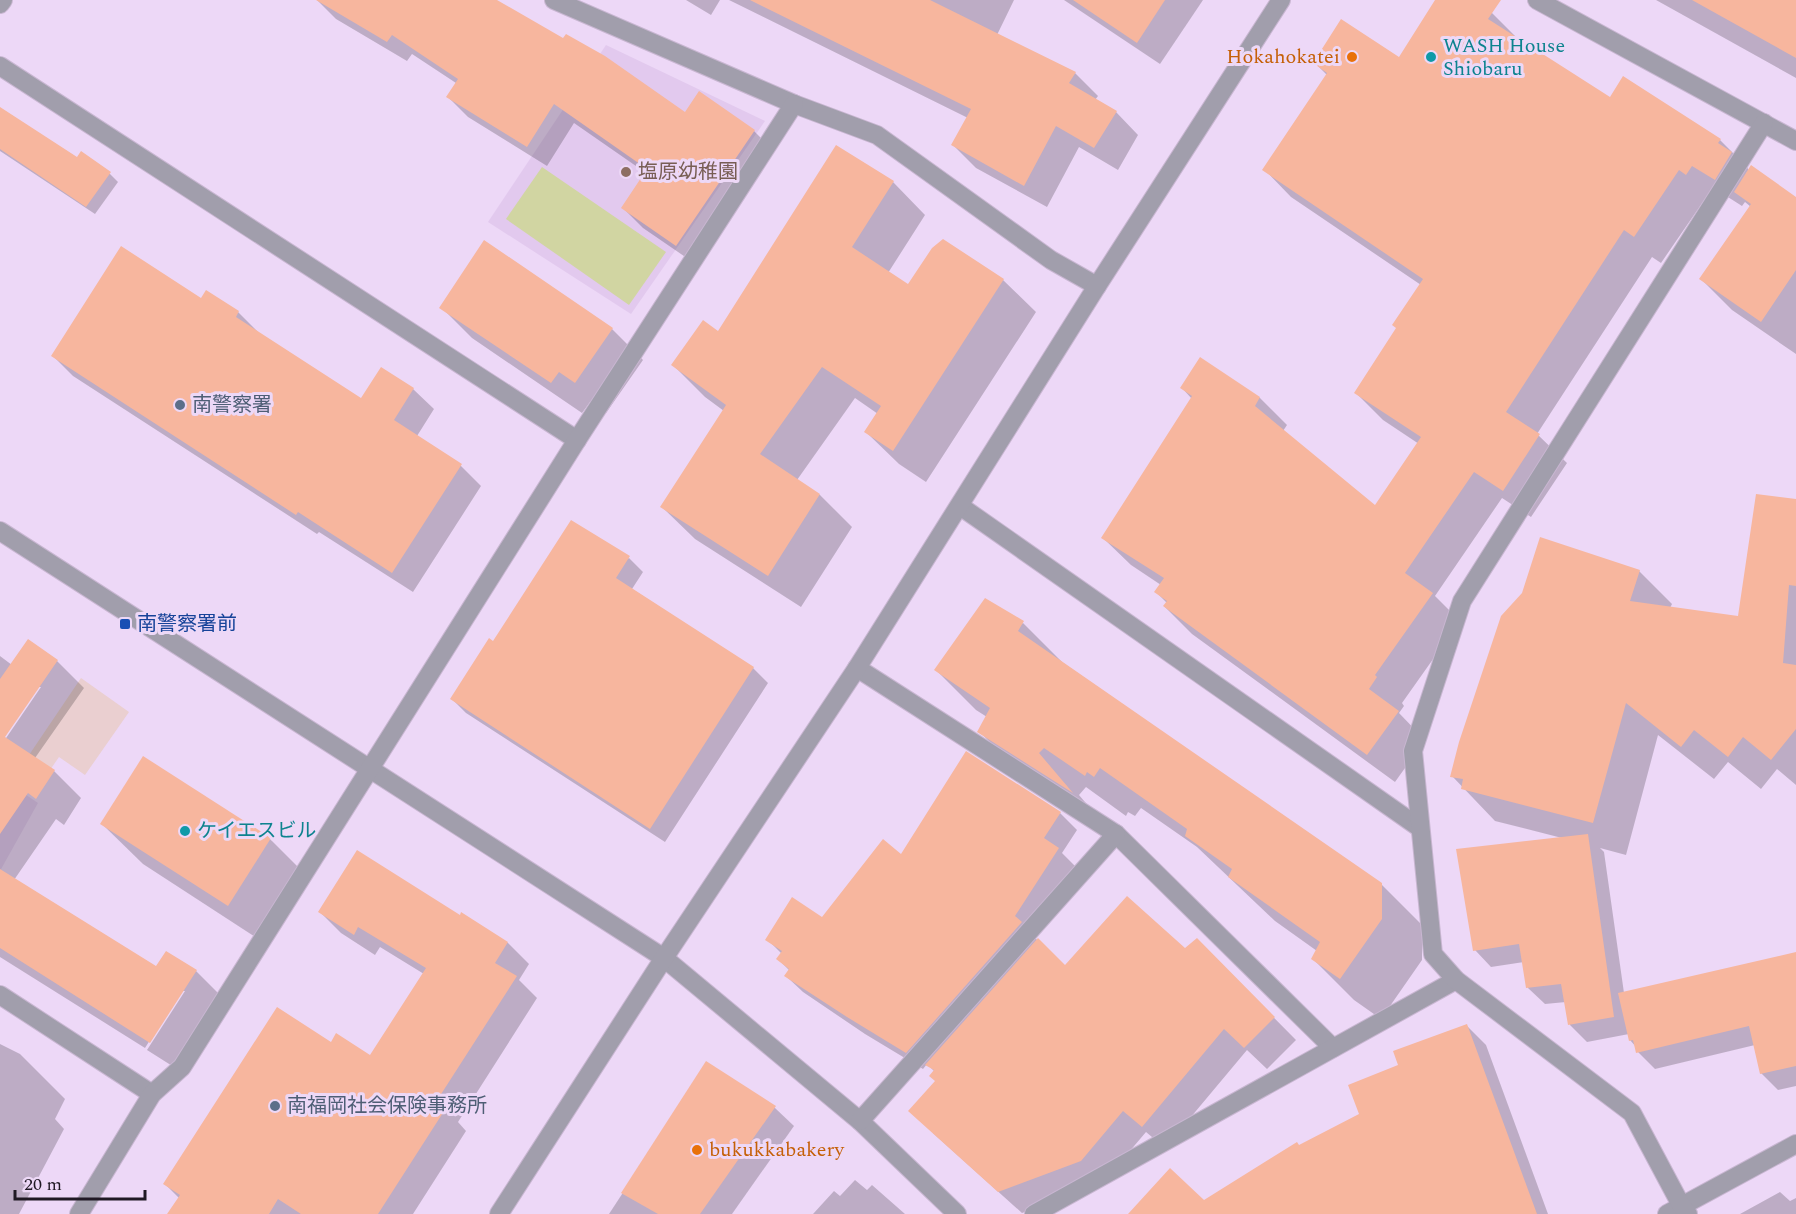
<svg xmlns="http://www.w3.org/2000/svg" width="1796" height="1214" viewBox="0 0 1796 1214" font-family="Spectral,'Noto Sans JP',serif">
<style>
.commercial{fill:#eacfd0}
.built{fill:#e2c9ee}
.green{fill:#d1d5a2}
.shadow{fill:#0003}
.building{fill:#f7b69e}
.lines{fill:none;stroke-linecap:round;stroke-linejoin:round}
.minor-casing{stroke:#c8b6d1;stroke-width:20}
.minor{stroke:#a19eac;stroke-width:18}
.food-dot{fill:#e8710a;stroke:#edd8f7;stroke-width:2}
.culture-dot{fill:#0f9aa8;stroke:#edd8f7;stroke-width:2}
.education-dot{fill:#8d6e63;stroke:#edd8f7;stroke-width:2}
.service-dot{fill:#5c6f8a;stroke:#edd8f7;stroke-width:2}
.transit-dot{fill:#1a4fb4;stroke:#edd8f7;stroke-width:2}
.labels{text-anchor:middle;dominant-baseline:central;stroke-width:6;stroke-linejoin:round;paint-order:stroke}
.culture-label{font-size:20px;fill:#0d838f;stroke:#edd8f7;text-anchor:start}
.food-label{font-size:20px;fill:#c56008;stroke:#edd8f7;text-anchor:end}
.education-label{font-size:20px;fill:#785e54;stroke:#edd8f7;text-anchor:start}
.service-label{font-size:20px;fill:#4e5e75;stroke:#edd8f7;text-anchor:start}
.transit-label{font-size:20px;fill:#164399;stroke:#edd8f7;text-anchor:start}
</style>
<rect width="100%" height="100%" fill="#edd8f7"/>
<polygon class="commercial" points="81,678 129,712 85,775 59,757 50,770 29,755"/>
<g class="built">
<polygon points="606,45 765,121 631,314 488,222"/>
<polygon points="0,777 38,803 0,871"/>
</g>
<polygon class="green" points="542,167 666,252 629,305 506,219"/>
<g class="shadow">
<polygon points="317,0 485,0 685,114 700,93 754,131 774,151 697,265 643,228 623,208 646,173 574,123 547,166 468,117 448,97 456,83 412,54 407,61 336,19"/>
<polygon points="686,0 720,0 711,15"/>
<polygon points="729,0 1014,0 997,35 1075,73 1098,96 1095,100 1116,112 1138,135 1118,170 1079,147 1047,207 976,168 953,145 968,118"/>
<polygon points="1064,0 1203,0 1160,64"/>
<polygon points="1437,0 1475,0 1492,13 1520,41 1611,99 1720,140 1747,167 1749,171 1796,198 1796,354 1732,310 1701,279 1751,207 1745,202 1742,206 1720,192 1714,201 1707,196 1661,263 1652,257 1537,434 1567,463 1531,517 1502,498 1435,596 1460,621 1402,703 1404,706 1399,713 1425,740 1395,782 1192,634 1164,606 1167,603 1156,592 1161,585 1131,565 1103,538 1192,399 1182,388 1201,360 1260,398 1287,425 1283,431 1375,507 1419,444 1383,420 1356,393 1397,328 1421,285 1291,197 1264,169 1327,75 1315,63 1400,60"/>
<polygon points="1656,0 1796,0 1796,78"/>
<polygon points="0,109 78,159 110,174 118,182 95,214 0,151"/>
<polygon points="893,182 925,215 888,273 908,286 1003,280 1036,312 926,482 899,464 866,432 878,414 855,398 797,480 820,495 852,527 801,607 695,539 662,507 724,411 705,397 673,365 718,333"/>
<polygon points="201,300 238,312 259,333 362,400 382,369 413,389 434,409 417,436 461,466 481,486 413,592 319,532 317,534 73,376 53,356"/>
<polygon points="441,307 612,329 643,360 606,413 590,402 582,413 472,338"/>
<polygon points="1796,501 1796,785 1777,769 1761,789 1728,762 1714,779 1658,735 1626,855 1600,848 1604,852 1624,993 1796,954 1796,1086 1778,1090 1761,1073 1755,1045 1655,1069 1638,1052 1636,1047 1630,1040 1629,1034 1587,1042 1570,1025 1566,1002 1545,1004 1528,988 1524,962 1491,967 1475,950 1562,838 1495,821 1452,776 1639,571 1672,604 1670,608 1740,618"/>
<polygon points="629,558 643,572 632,589 753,668 768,683 665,842 466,713 452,699 494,643"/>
<polygon points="1023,623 1063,663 1381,884 1422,925 1422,960 1381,1019 1354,1000 1313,959 1317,951 1275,921 1197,847 1141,808 1135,816 1128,812 1126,816 1086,787 1079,795 1107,828 1019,772 979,731 987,717 976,710 936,670"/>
<polygon points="0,656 12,665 57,661 84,688 35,758 54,771 81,798 64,825 56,819 14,880 157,968 196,971 223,998 177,1069 147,1050 185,991 181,991 145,1048 0,957 0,743 2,744 41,687 37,687 0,741"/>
<polygon points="1060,813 1077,830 1062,853 1075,866 1031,934 1065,967 1185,950 1197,940 1296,1040 1267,1069 1247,1050 1165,1148 1146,1132 1101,1185 1022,1213 933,1133 937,1082 935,1072 927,1064 923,1069 865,1034 803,992 786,976 790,971 778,959 782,954 767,939 822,919 901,856"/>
<polygon points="102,824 270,839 310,879 269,946 143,864"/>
<polygon points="320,912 460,917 462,914 508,943 529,964 519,980 537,998 458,1122 466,1131 413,1214 169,1214 179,1198 165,1184 331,1044 371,1057 424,974 380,947 375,955 341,933"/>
<polygon points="1467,1026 1486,1045 1548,1214 1130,1214 1204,1202 1299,1146 1361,1114 1400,1066"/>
<polygon points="0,1044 20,1054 65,1099 55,1119 64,1129 19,1214 0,1214"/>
<polygon points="707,1064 775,1108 794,1126 732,1214 609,1214"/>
<polygon points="855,1180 867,1190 872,1185 905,1214 813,1214 834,1191 840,1196"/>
<polygon points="1780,1192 1790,1201 1796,1198 1796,1214 1740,1214"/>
</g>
<g class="building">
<polygon points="316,0 497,0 563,38 566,34 605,56 685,112 699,91 755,130 676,246 621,208 647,169 554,104 527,147 446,97 458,79 392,35 387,42"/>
<polygon points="750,0 930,0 1076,72 1069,83 1117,111 1094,148 1056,126 1024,186 951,145 971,109"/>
<polygon points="1073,0 1165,0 1137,43"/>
<polygon points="1435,0 1501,0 1488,19 1610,97 1623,76 1721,139 1718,143 1732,152 1715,180 1692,166 1686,175 1679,170 1634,237 1624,230 1506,412 1540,434 1503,491 1474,472 1405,573 1433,593 1375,675 1377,677 1369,689 1399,711 1367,755 1163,606 1167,601 1154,592 1164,578 1101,538 1192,396 1180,388 1200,357 1260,397 1255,406 1375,505 1421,437 1354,393 1396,328 1392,325 1423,279 1262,170 1327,73 1313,63 1341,19 1399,57"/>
<polygon points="1692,0 1796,0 1796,58"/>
<polygon points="0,107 77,157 81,151 111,172 86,207 0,149"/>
<polygon points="836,145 894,181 852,247 908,284 932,248 943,239 1004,279 893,451 864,432 881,406 822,367 760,454 820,494 768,576 660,507 726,405 671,365 703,320 718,331"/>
<polygon points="1751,165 1796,197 1796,270 1761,322 1699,279 1751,204 1734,192"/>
<polygon points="484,240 613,328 575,383 559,372 551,383 439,308"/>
<polygon points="121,246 201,298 206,290 239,311 236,317 361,398 381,367 414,388 394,420 462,464 392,573 298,512 296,515 51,356"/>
<polygon points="1756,494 1796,499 1796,586 1789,585 1783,663 1796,665 1796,729 1771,760 1743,737 1728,757 1694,730 1681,747 1626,703 1593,823 1461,789 1463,779 1450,777 1459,742 1501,616 1522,593 1540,537 1640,570 1630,601 1738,616"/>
<polygon points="571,520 630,556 616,578 754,667 650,829 450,699 489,638 493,641"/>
<polygon points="985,598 1024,621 1018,631 1382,883 1382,919 1340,979 1311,959 1320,942 1228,877 1232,869 1185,836 1187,829 1100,768 1094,777 1087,772 1085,776 1044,748 1039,753 1073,793 977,732 990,708 934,670"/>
<polygon points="28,639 58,660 5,737 55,770 36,799 28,793 0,834 0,679"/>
<polygon points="966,751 1061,812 1044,838 1059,848 1015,916 1022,922 906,1053 847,1017 784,976 789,969 776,959 782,951 765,940 792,897 822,917 883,839 901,854"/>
<polygon points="143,756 271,838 228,906 100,824"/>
<polygon points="1588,834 1614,1017 1568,1025 1561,984 1526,988 1519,944 1473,951 1456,849"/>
<polygon points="357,850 460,915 461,912 508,942 495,963 517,976 436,1102 446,1108 378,1214 301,1214 278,1199 269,1214 167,1214 180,1195 163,1184 277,1007 331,1042 336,1033 370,1055 426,968 358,927 354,935 318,912"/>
<polygon points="0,869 156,966 166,951 197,970 150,1043 0,948"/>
<polygon points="1127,896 1185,948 1197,938 1275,1017 1244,1048 1224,1029 1142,1127 1123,1111 1081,1161 998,1192 908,1111 935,1081 929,1076 934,1070 925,1065 1038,938 1065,965"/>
<polygon points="1796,952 1796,1066 1760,1074 1749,1026 1636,1053 1633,1040 1629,1041 1618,993"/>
<polygon points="1467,1024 1537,1214 1128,1214 1170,1168 1204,1200 1297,1142 1299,1145 1359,1114 1348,1085 1398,1065 1393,1051"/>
<polygon points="706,1061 776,1106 700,1214 658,1214 621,1193"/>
</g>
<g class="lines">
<g class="minor-casing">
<g id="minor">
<polyline points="554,0 794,104 877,135 1051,260 1097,286"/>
<polyline points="1537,0 1796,141"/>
<polyline points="0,4 3,0"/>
<polyline points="0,66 577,440"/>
<polyline points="960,506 1420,828"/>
<polyline points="0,531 664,958 860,1121 957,1214"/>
<polyline points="857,668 1116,834 1333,1048"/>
<polyline points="0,995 152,1094"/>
<polyline points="860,1121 1116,834"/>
<polyline points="79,1214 152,1094 182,1067 577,440 794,104"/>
<polyline points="499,1214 664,958 857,668 1097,286 1281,0"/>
<polyline points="1034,1214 1456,980"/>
<polyline points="1667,1214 1796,1144"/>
<polyline points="1688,1214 1681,1205 1632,1113 1456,980 1433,954 1413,751 1462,601 1764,123"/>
</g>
</g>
<use href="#minor" class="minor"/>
</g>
<g class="food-dot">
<circle cx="1352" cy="57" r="6"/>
<circle cx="697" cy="1150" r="6"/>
</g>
<g class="culture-dot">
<circle cx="1431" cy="57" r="6"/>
<circle cx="185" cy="831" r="6"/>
</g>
<circle class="education-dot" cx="626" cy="172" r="6"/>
<g class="service-dot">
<circle cx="180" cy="405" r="6"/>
<circle cx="275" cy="1106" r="6"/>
</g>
<rect class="transit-dot" x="119" y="618" width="12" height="12" rx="3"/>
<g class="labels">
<g class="culture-label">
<text x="1443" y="46">WASH House<tspan x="1443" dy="23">Shiobaru</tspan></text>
<text x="197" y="831">ケイエスビル</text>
</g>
<g class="food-label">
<text x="1340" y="57">Hokahokatei</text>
<text x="709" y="1150" text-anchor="start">bukukkabakery</text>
</g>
<g class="education-label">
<text x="638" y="172">塩原幼稚園</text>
</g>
<g class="service-label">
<text x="192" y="405">南警察署</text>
<text x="287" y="1106">南福岡社会保険事務所</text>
</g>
<g class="transit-label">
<text x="137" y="624">南警察署前</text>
</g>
</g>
<path d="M15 1190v9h130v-9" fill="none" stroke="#201924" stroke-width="3"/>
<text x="24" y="1190" font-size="18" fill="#201924" stroke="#edd8f7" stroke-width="4.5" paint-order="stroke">20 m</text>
</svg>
